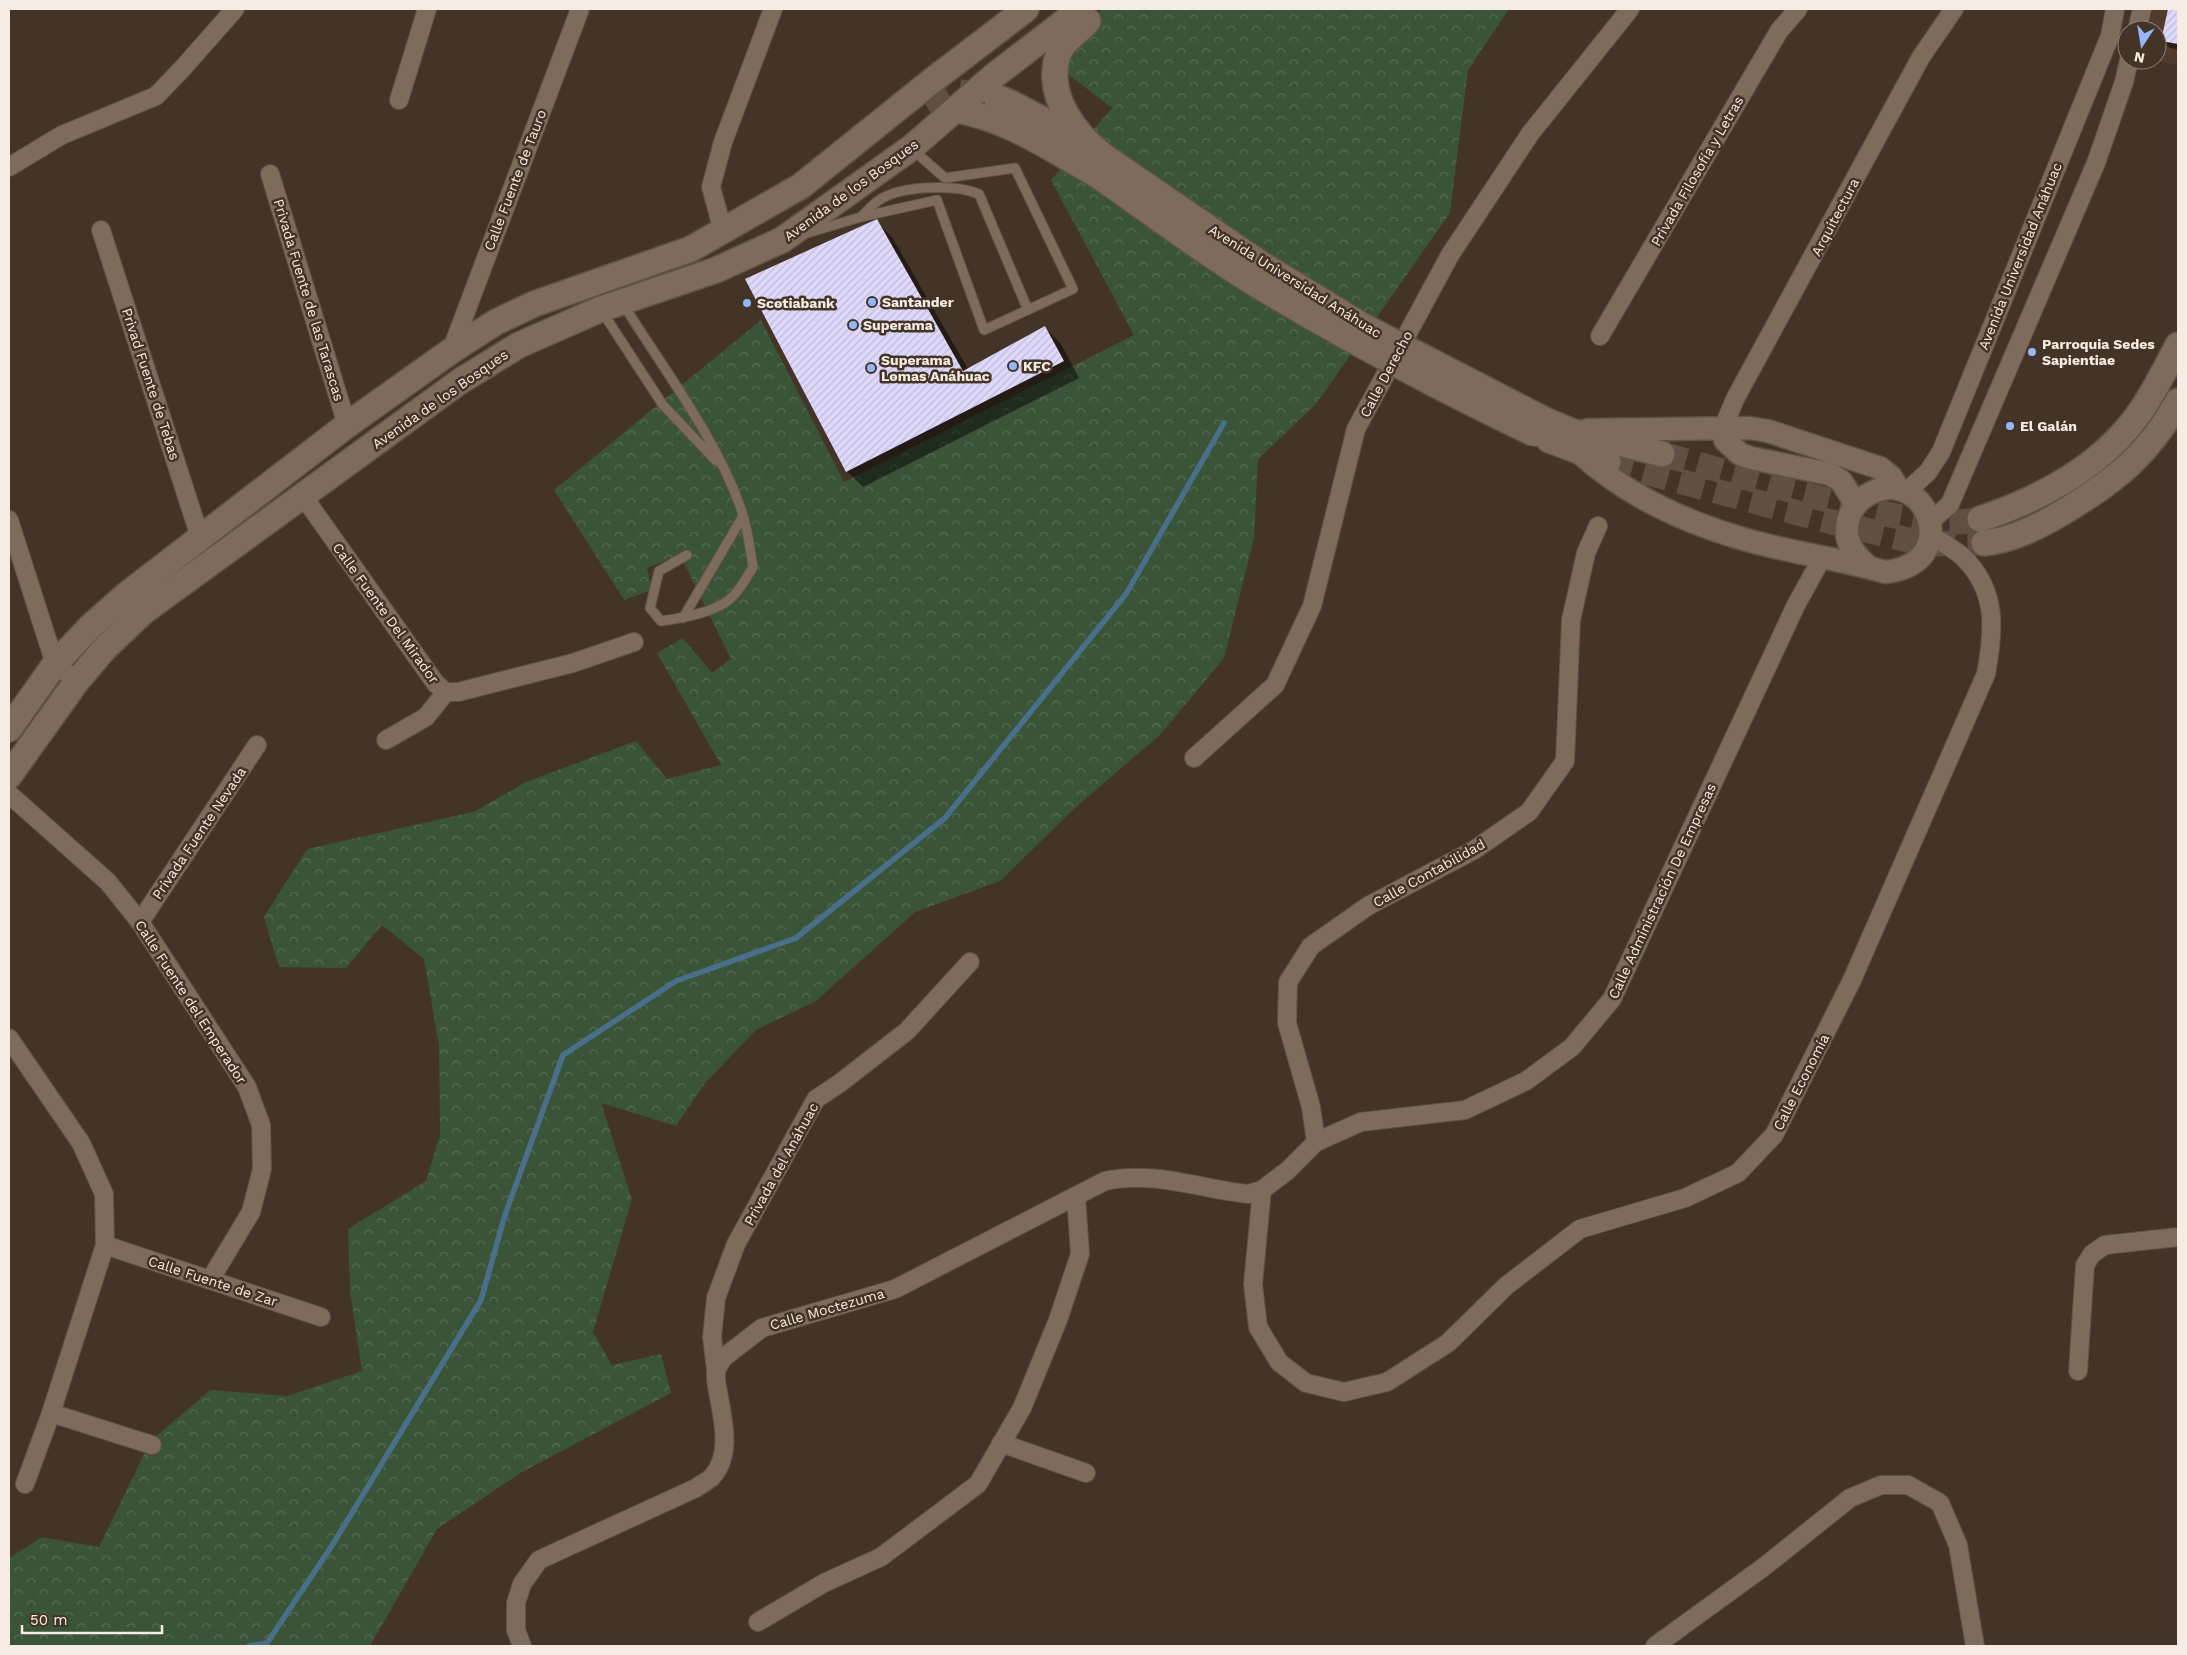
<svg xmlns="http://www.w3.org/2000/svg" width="2187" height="1655" viewBox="0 0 2187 1655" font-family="'Work Sans',sans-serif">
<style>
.built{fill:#513b2a}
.forest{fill:url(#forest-crowns)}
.shadow{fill:#0007}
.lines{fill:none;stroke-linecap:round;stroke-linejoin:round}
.stream{stroke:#4a6f8b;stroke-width:5.5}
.building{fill:url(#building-hatch)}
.secondary-tunnel{stroke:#5f5043;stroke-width:25;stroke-dasharray:25 12;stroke-linecap:butt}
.service-casing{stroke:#5f5246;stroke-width:11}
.minor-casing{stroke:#5f5246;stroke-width:20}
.tertiary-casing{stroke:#5f5246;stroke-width:25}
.secondary-casing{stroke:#5f5246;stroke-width:28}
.service{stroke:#7d6b5c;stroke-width:9}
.minor{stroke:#7d6b5c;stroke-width:18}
.tertiary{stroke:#7d6b5c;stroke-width:22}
.secondary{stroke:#7d6b5c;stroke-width:25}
.secondary-bridge-casing{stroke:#5f5246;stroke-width:28;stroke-linecap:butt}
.secondary-bridge{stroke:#7d6b5c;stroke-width:25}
.poi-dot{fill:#95b7fd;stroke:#443427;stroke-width:2}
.labels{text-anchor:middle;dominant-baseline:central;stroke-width:5;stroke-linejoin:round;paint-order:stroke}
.street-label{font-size:14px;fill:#f7ece4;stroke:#443427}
.poi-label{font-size:14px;font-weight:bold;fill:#f7ece4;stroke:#443427;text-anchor:start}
</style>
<defs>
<pattern id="forest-crowns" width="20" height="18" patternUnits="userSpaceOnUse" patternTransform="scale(1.25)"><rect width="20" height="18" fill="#3a5438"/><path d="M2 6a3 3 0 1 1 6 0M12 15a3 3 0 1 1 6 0" fill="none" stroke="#576d55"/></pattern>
<pattern id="building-hatch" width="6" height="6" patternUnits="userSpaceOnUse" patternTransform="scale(1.25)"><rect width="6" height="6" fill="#ded8fb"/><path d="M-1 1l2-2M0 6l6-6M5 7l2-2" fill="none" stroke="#c0bbd6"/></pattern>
</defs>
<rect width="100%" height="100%" fill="#443427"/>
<polygon class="built" points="2153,9 2178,9 2178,65 2152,60 2157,60 2157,30 2149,30"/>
<polygon class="forest" points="1103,9 1509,9 1468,70 1450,213 1316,404 1258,459 1254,538 1224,658 1160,735 1078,805 1000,881 915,912 816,1001 756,1030 705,1083 676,1126 601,1103 632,1199 593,1332 612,1365 661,1354 671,1393 522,1472 437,1529 370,1646 9,1646 9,1558 42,1537 99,1547 150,1442 210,1390 287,1396 362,1371 350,1291 348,1229 426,1181 440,1135 439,1045 424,959 382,925 346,968 279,967 264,917 307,849 473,812 526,782 636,741 667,779 721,765 657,653 683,638 712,673 731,659 680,555 647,568 652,590 624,600 554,490 761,320 844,482 1134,335 1051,180 1112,108 1061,69 1084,24"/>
<g class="shadow">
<polygon points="2169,9 2178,9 2178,50 2170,48 2162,40"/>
<polygon points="876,221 892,237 968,369 1045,328 1061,344 1079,378 863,487 847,471"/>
</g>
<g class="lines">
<polyline class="stream" points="249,1646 267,1643 333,1544 481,1300 505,1215 563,1055 676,981 796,938 945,818 1126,594 1224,423"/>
</g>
<g class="building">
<polygon points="2168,9 2178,9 2178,44 2161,41"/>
<polygon points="877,219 963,371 1045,326 1064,361 846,472 745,279"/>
</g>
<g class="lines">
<g class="secondary-tunnel">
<polyline points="926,105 953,91 991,96"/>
<path d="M1662 454C1728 472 1794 493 1860 508 1901 517 1938 528 1980 519"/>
<polyline points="1608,462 1828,521 1925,544 1984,543"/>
</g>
<g class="service-casing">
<g id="service">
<path d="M861 217C866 212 872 205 878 201 899 185 956 184 979 194L1028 310"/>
<polyline points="807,233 861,217 937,200 984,330 1073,289 1015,168 945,178 912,149"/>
<path d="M623 304C664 370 719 441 743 515 748 531 750 550 753 567 747 577 741 588 733 596 719 612 682 618 661 621L650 608 659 571 687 555"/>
<polyline points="601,310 663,405 716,461"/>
<polyline points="683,618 743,516"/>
</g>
</g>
<g class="minor-casing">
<g id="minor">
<polyline points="2137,30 2142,9"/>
<polyline points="399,100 427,9"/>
<polyline points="9,167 62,135 156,96 182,69 235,9"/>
<polyline points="270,174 347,425"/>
<polyline points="101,230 200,537"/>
<polyline points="723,231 711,187 723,142 773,9"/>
<polyline points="1600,336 1779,31 1798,9"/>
<polyline points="451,351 580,9"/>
<polyline points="1723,428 1735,399 1921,57 1954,9"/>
<polyline points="1906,492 1928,472 1941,452 2110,36 2115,9"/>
<polyline points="303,496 436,684 446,692 458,692 573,663 634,642"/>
<polyline points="9,520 55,664 77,681"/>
<polyline points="1930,522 1950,504 2096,163 2124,82 2129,60"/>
<polyline points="386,740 426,717 446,692"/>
<polyline points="1194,758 1275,685 1312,606 1356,429 1450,255 1530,134 1630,9"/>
<polyline points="9,794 108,882 140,922 247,1087 261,1125 262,1169 251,1212 210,1280"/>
<polyline points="140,922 257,745"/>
<polyline points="9,1038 81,1143 104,1194 105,1245 51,1413 25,1484"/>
<polyline points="1316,1142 1311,1107 1287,1023 1288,982 1311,946 1368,906 1474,850 1529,812 1565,761 1571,620 1586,553 1598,526"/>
<path d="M1262 1190 1253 1284 1258 1327 1279 1362 1306 1383 1344 1392 1387 1382 1448 1343 1506 1286 1580 1229 1685 1198 1738 1173 1774 1135 1852 980 1986 674C1994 631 1998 591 1963 557 1954 549 1941 542 1931 535"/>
<polyline points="105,1245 321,1317"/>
<polyline points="716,1370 712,1337 716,1298 736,1244 816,1099 840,1083 907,1031 970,962"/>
<polyline points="2078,1371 2085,1265 2092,1254 2105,1245 2178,1237"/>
<polyline points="51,1413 152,1445"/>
<polyline points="1001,1443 1086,1473"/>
<polyline points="758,1622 824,1583 881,1557 978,1484 1022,1408 1058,1320 1080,1254 1076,1196"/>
<path d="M522 1646 516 1630V1603L522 1584 539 1560 696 1488C701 1484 708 1481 712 1477 735 1452 720 1410 716 1380V1370L723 1358 762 1328 895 1289 1105 1181C1152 1170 1201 1189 1248 1194L1262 1190 1287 1171 1316 1142 1361 1122 1465 1110 1526 1081 1572 1047 1612 999 1796 605 1822 558"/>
<polyline points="1655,1646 1765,1566 1850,1498 1881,1485 1908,1485 1940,1503 1958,1545 1975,1646"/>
</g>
</g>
<g class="tertiary-casing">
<g id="tertiary">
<polyline points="1723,428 1725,440 1740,454 1751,458 1830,474 1841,481 1856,504"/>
<polyline points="1588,430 1749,428 1768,431 1880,468 1891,477 1898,489"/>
<path d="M1580 453C1627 496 1687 523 1747 540 1793 553 1840 559 1885 572 1965 564 1926 465 1871 493 1859 499 1850 509 1848 522 1843 541 1855 556 1869 567"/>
</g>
</g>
<g class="secondary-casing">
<g id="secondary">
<path d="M1088 21C1079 32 1062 41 1058 55 1045 95 1075 135 1105 157"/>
<polyline points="996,97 1011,103 1081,140"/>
<path d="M957 110C1010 120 1051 149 1097 175"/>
<polyline points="1543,419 1571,431 1662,454"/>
<polyline points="1549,440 1608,462"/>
<path d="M1980 519C2040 499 2100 468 2138 415 2154 393 2165 369 2178 345"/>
<path d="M1984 543C2013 540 2040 526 2065 511 2115 481 2150 453 2178 401"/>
<polyline points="9,729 55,664 90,627 126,595 347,425 451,351 496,322 534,304 691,249 801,186 933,80 1026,9"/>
<polyline points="9,776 77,681 105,648 143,612 459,382 519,345 601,309 716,270 782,240 911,148 995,75 1081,9"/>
</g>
</g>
<use href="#service" class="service"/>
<use href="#minor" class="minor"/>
<use href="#tertiary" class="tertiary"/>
<use href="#secondary" class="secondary"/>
<g class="secondary-bridge-casing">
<g id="secondary-bridge">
<polyline points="1105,157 1260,263 1363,326 1543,419"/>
<path d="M1097 175C1149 211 1200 250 1254 283 1345 338 1439 388 1535 434"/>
</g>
</g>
<use href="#secondary-bridge" class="secondary-bridge"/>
</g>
<g class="poi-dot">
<circle cx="872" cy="302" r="5"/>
<circle cx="747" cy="303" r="5"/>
<circle cx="853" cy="325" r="5"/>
<circle cx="2032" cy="352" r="5"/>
<circle cx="1013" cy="366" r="5"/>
<circle cx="871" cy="368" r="5"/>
<circle cx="2010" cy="426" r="5"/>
</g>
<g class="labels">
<g class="street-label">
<text transform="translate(1697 171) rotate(-60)">Privada Filosofía y Letras</text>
<text transform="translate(515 180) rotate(-69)">Calle Fuente de Tauro</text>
<text transform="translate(851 190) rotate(-36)">Avenida de los Bosques</text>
<text transform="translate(1835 217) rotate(-62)">Arquitectura</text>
<text transform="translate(2020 256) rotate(-68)">Avenida Universidad Anáhuac</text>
<text transform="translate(1295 281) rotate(32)">Avenida Universidad Anáhuac</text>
<text transform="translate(309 300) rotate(73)">Privada Fuente de las Tarascas</text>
<text transform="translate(1386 374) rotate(-62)">Calle Derecho</text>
<text transform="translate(151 384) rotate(72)">Privad Fuente de Tebas</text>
<text transform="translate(440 399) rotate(-35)">Avenida de los Bosques</text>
<text transform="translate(386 613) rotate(54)">Calle Fuente Del Mirador</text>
<text transform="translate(199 833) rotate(-56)">Privada Fuente Nevada</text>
<text transform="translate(1429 873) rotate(-29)">Calle Contabilidad</text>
<text transform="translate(1662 891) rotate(-65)">Calle Administración De Empresas</text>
<text transform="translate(191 1002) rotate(57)">Calle Fuente del Emperador</text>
<text transform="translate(1801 1082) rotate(-63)">Calle Economía</text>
<text transform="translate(781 1164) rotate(-61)">Privada del Anáhuac</text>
<text transform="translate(213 1281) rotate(18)">Calle Fuente de Zar</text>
<text transform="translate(827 1309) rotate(-16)">Calle Moctezuma</text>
</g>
<g class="poi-label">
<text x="882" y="302">Santander</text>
<text x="757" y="303">Scotiabank</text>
<text x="863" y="325">Superama</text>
<text x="2042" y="344">Parroquia Sedes<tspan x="2042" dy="16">Sapientiae</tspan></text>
<text x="881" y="360">Superama<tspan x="881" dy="16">Lomas Anáhuac</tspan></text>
<text x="1023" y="366">KFC</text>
<text x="2020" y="426">El Galán</text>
</g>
</g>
<rect width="2187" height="1655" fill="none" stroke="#f7ece4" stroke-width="20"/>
<g transform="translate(2142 45) rotate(192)"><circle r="24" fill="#443427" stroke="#8c7e73"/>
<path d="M0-4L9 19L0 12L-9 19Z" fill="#95b7fd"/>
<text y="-8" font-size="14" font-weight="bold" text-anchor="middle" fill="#f7ece4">N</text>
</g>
<path d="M22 1625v8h140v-8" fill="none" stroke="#f7ece4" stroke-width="2.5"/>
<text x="30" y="1625" font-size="15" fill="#f7ece4" stroke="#443427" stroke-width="4" paint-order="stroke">50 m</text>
</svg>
